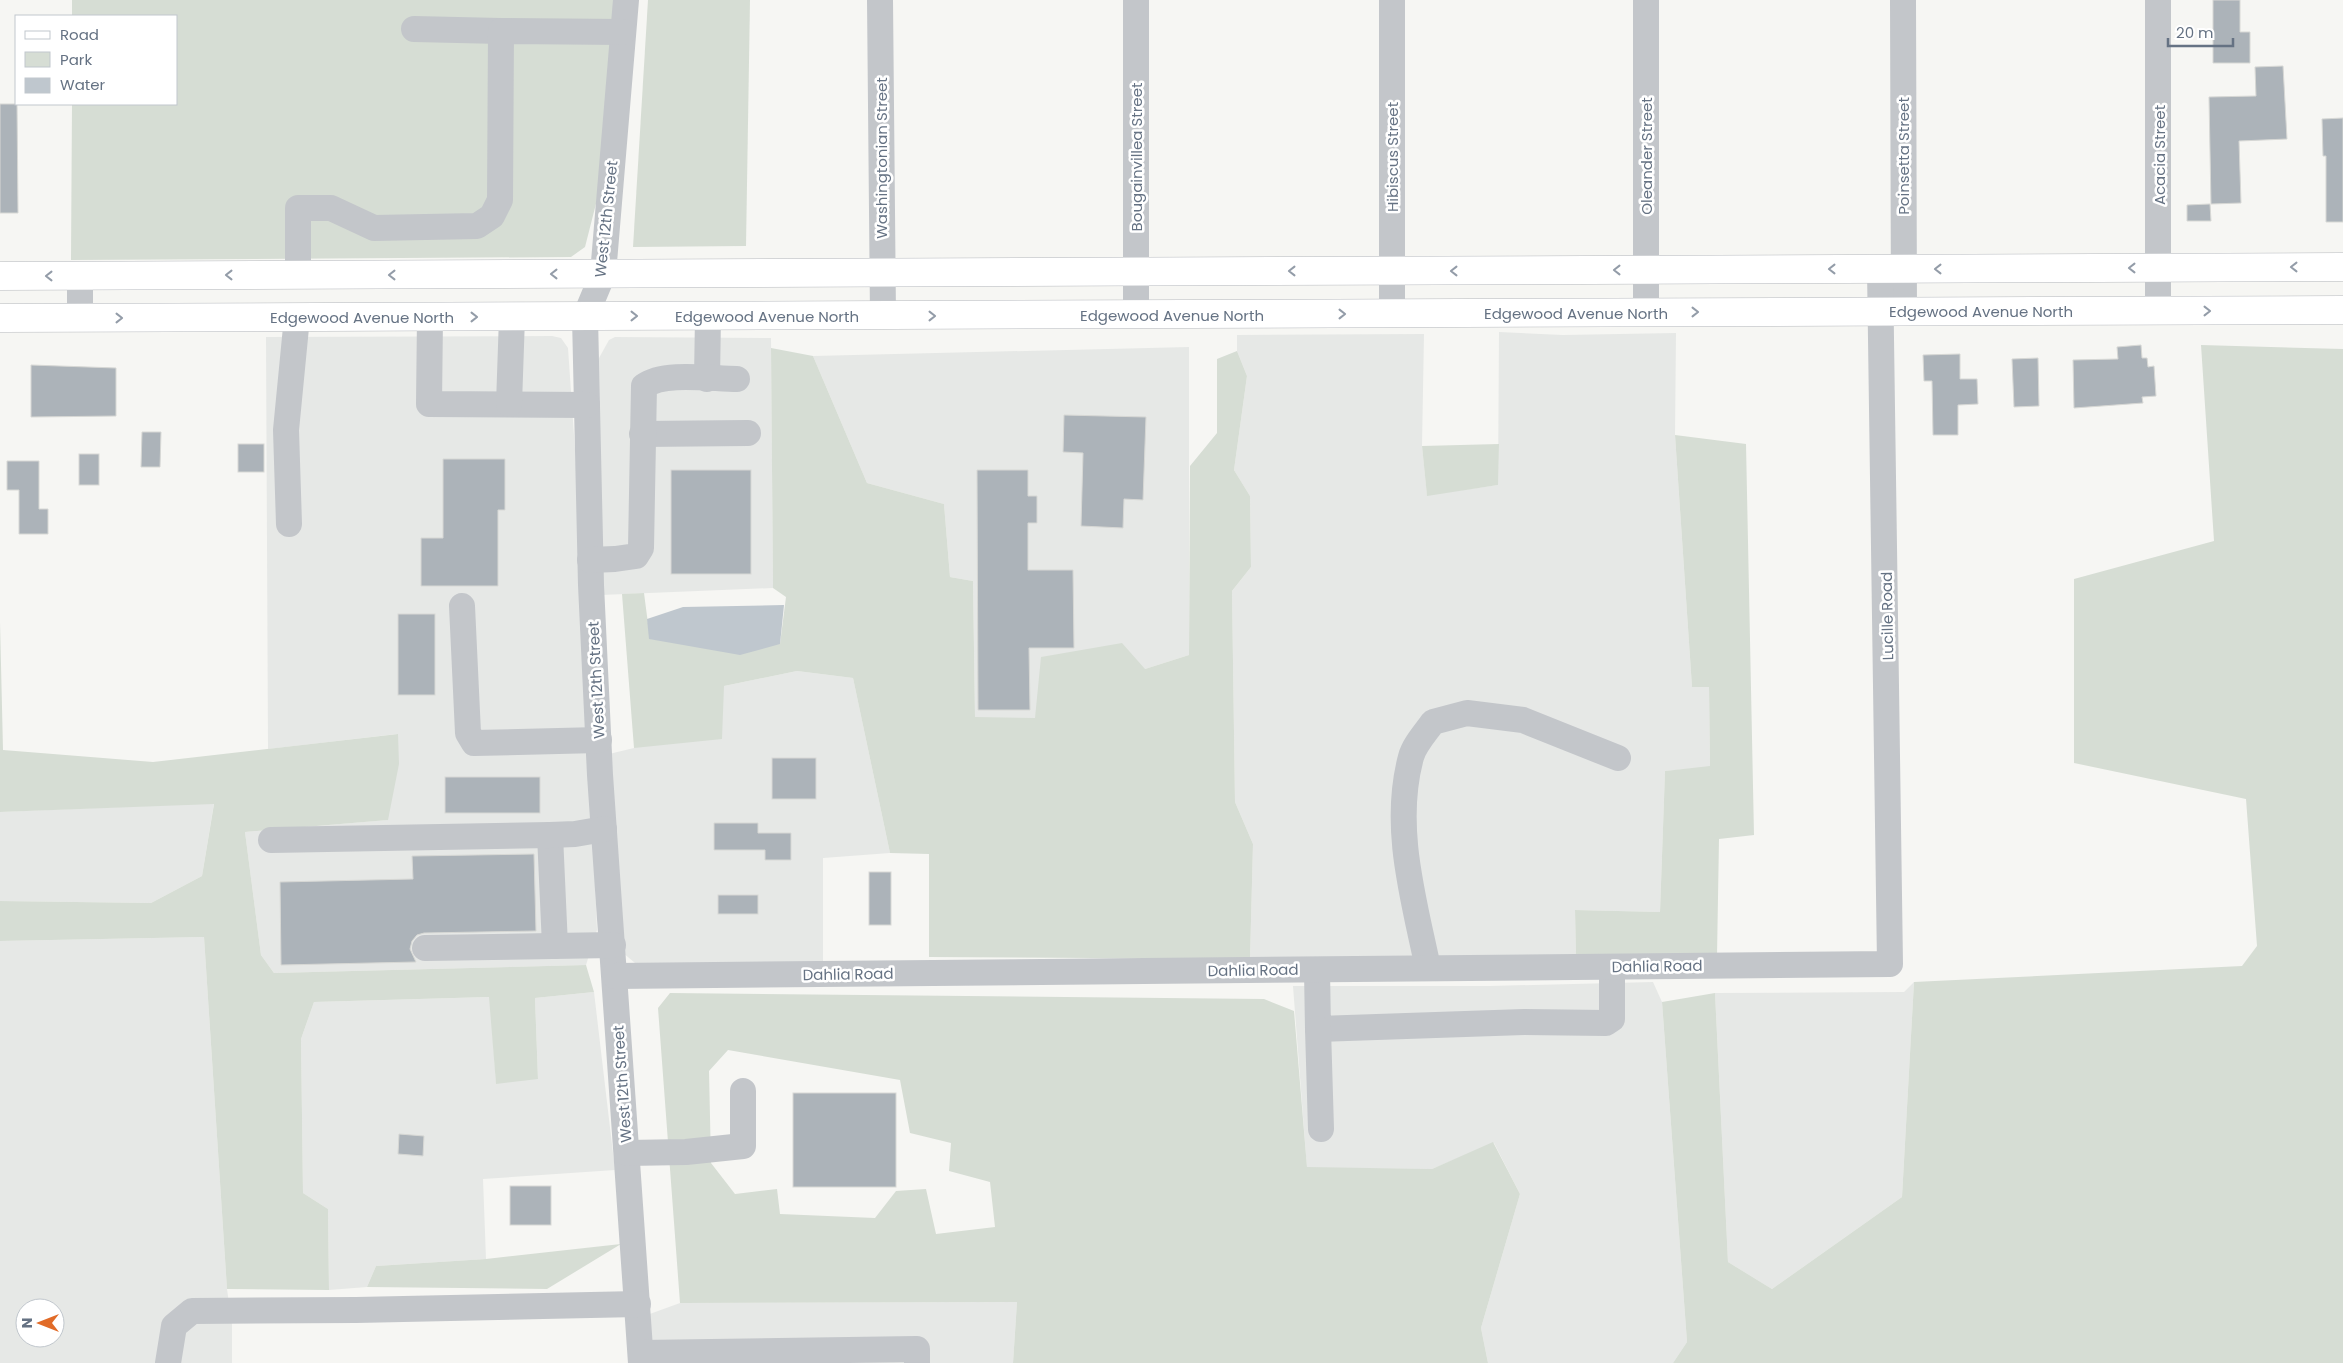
<svg xmlns="http://www.w3.org/2000/svg" width="2343" height="1363" viewBox="0 0 2343 1363" font-family="Poppins,sans-serif">
<style>
.built{fill:#e6e8e6;fill-rule:evenodd}
.green{fill:#d6ddd4;fill-rule:evenodd}
.water{fill:#bfc7ce}
.building{fill:#acb3b9;stroke:#d7d8d5}
.lines{fill:none;stroke-linecap:round;stroke-linejoin:round}
.major-casing{stroke:#b6b9be;stroke-width:29}
.minor{stroke:#c3c6ca;stroke-width:26}
.major{stroke:#fff;stroke-width:28}
.oneway{stroke:#939ca8}
.labels{text-anchor:middle;dominant-baseline:central;stroke-width:5;stroke-linejoin:round;paint-order:stroke}
.street-label{font-size:15px;fill:#657283;stroke:#fff}
</style>
<rect width="100%" height="100%" fill="#f6f6f3"/>
<g class="built">
<polygon points="1499,332 1563,335 1676,333 1675,435 1692,687 1709,687 1710,767 1665,771 1660,912 1575,910 1576,957 1250,959 1253,844 1235,802 1232,591 1251,567 1250,496 1234,470 1247,376 1237,351 1237,335 1424,334 1422,446 1427,495 1498,485"/>
<polygon points="552,336 561,338 568,348 580,523 597,930 586,965 274,973 261,955 245,832 387,820 397,734 268,749 266,337"/>
<polygon points="615,337 771,338 773,588 601,595 599,358 609,340"/>
<polygon points="1189,347 1189,655 1145,669 1035,718 975,718 973,581 950,577 944,504 867,483 813,356"/>
<polygon points="797,671 853,678 890,853 823,858 823,964 635,963 622,952 609,754 634,748 724,686"/>
<polygon points="214,803 202,876 151,903 0,901 0,812"/>
<path d="M204 937 227 1289 232 1324V1363H0V941ZM25 1308H55V1338H25Z"/>
<polygon points="1653,982 1662,1002 1687,1342 1673,1363 1488,1363 1481,1328 1520,1194 1494,1143 1432,1169 1307,1168 1293,986 1490,986"/>
<polygon points="1914,982 1902,1197 1772,1289 1728,1262 1715,993 1904,992"/>
<polygon points="594,992 615,1170 483,1179 486,1259 376,1266 367,1287 329,1290 328,1209 303,1193 301,1039 314,1002 490,997 496,1083 538,1078 535,998"/>
<polygon points="1017,1302 1013,1363 650,1363 647,1315 680,1303"/>
</g>
<g class="green">
<polygon points="72,0 617,0 600,188 585,247 571,257 71,260 72,104 176,104 176,16 72,16"/>
<polygon points="648,0 750,0 746,246 633,247"/>
<polygon points="2201,345 2343,349 2343,1363 1673,1363 1687,1342 1662,1002 1715,993 1728,1262 1772,1289 1902,1197 1914,982 2242,966 2257,946 2246,799 2074,763 2074,579 2214,541"/>
<polygon points="771,348 813,356 867,483 944,504 950,577 973,581 975,717 1035,718 1041,657 1122,643 1145,669 1189,655 1190,466 1217,433 1217,359 1237,351 1247,376 1234,470 1250,496 1251,567 1232,591 1235,802 1253,844 1250,959 929,957 929,854 890,853 853,678 797,671 724,686 722,739 634,748 622,594 644,593 650,639 780,644 786,597 773,588"/>
<polygon points="1675,435 1746,444 1754,835 1719,839 1717,956 1576,957 1575,910 1660,912 1665,771 1710,766 1709,687 1692,687"/>
<polygon points="1499,444 1498,485 1427,496 1422,446"/>
<polygon points="0,622 3,750 153,762 398,734 399,764 388,820 245,832 261,955 274,973 586,965 594,992 535,998 538,1079 496,1084 489,997 314,1002 301,1039 303,1193 328,1209 329,1290 227,1289 204,937 0,941 0,901 151,903 202,876 214,804 0,812"/>
<path d="M670 993 1264 999 1294 1011 1307 1167 1432 1169 1493 1142 1520 1194 1481 1328 1488 1363H1013L1017 1302 680 1303 658 1008ZM728 1050 900 1080 910 1133 951 1143 949 1171 990 1182 995 1227 936 1234 926 1189 896 1191 875 1218 780 1214 777 1189 735 1194 711 1163 709 1071Z"/>
<polygon points="621,1244 547,1289 367,1287 376,1266 486,1259"/>
</g>
<polygon class="water" points="784,605 780,644 740,655 649,639 647,619 683,607"/>
<g class="building">
<polygon points="2213,0 2240,0 2240,32 2250,32 2250,63 2213,63"/>
<polygon points="2283,66 2287,139 2239,141 2241,203 2211,204 2209,97 2256,96 2255,67"/>
<polygon points="0,104 17,104 18,213 0,213"/>
<polygon points="2343,118 2343,222 2326,222 2326,156 2323,156 2322,119"/>
<polygon points="2210,204 2211,221 2187,221 2187,205"/>
<polygon points="2141,345 2142,358 2147,358 2148,367 2154,366 2156,396 2142,397 2143,403 2074,408 2073,360 2118,359 2117,347"/>
<polygon points="1960,354 1960,379 1977,379 1978,404 1958,405 1958,435 1933,435 1932,381 1924,381 1923,355"/>
<polygon points="2038,358 2039,406 2014,407 2012,359"/>
<polygon points="31,365 116,368 116,416 31,417"/>
<polygon points="1064,415 1146,417 1143,500 1124,499 1123,528 1081,526 1083,453 1063,452"/>
<polygon points="142,432 161,432 160,467 141,467"/>
<rect x="238" y="444" width="26" height="28"/>
<rect x="79" y="454" width="20" height="31"/>
<polygon points="443,459 505,459 505,510 498,510 498,586 421,586 421,538 443,538"/>
<polygon points="7,461 39,461 39,509 48,509 48,534 19,534 19,490 7,490"/>
<rect x="671" y="470" width="80" height="104"/>
<polygon points="977,470 1028,470 1028,496 1037,496 1037,523 1028,523 1028,570 1073,570 1074,648 1029,648 1030,710 978,710"/>
<rect x="398" y="614" width="37" height="81"/>
<rect x="772" y="758" width="44" height="41"/>
<rect x="445" y="777" width="95" height="36"/>
<polygon points="714,823 758,823 758,833 791,833 791,860 765,860 765,850 714,850"/>
<polygon points="534,854 536,931 424,933 417,935 412,941 410,949 416,962 281,965 280,882 413,879 412,856"/>
<rect x="869" y="872" width="22" height="53"/>
<rect x="718" y="895" width="40" height="19"/>
<rect x="793" y="1093" width="103" height="94"/>
<polygon points="399,1134 424,1136 423,1156 398,1154"/>
<rect x="510" y="1186" width="41" height="39"/>
</g>
<g class="lines">
<g class="major-casing">
<g id="major">
<polyline points="0,276 2343,267"/>
<polyline points="0,318 2343,310"/>
</g>
</g>
<g class="minor">
<polyline points="626,0 603,274 585,317 591,585 600,775 641,1363"/>
<polyline points="880,0 883,316"/>
<polyline points="1136,0 1136,315"/>
<polyline points="1392,0 1392,314"/>
<polyline points="1646,0 1646,313"/>
<polyline points="1903,0 1904,312"/>
<polyline points="2158,0 2158,311"/>
<polyline points="414,29 501,31"/>
<polyline points="80,275 80,318"/>
<polyline points="298,275 298,208 331,208 374,228 477,226 492,216 500,200 501,31 623,32"/>
<polyline points="430,317 429,404 587,405"/>
<polyline points="707,379 708,316"/>
<polyline points="509,404 512,317"/>
<polyline points="642,434 748,433"/>
<polyline points="289,524 286,430 297,317"/>
<path d="M590 560 615 559 636 556 641 548 644 386C664 371 712 379 737 379"/>
<polyline points="462,606 468,733 474,743 599,740"/>
<polyline points="550,835 555,946"/>
<polyline points="271,840 550,835 575,834 604,829"/>
<polyline points="425,948 613,945"/>
<path d="M1428 968C1414 900 1392 827 1411 757 1414 745 1426 732 1433 722L1467 713 1523 720 1618 758"/>
<polyline points="1317,970 1318,1029 1524,1022 1606,1023 1612,1019 1612,967"/>
<polyline points="615,976 1890,964 1880,269"/>
<polyline points="1318,1029 1321,1129"/>
<polyline points="627,1153 686,1152 743,1146 743,1091"/>
<polyline points="641,1353 917,1349 917,1363"/>
<polyline points="168,1363 174,1326 192,1311 356,1310 638,1304"/>
</g>
<use href="#major" class="major"/>
</g>
<defs><path id="oneway-chevron" d="M-2-3.5L2.5 0L-2 3.5" fill="none" stroke-width="1.6" stroke-linecap="round" stroke-linejoin="round" transform="scale(1.25)"/></defs>
<g class="oneway">
<use href="#oneway-chevron" transform="translate(2294 267) rotate(180)"/>
<use href="#oneway-chevron" transform="translate(2132 268) rotate(180)"/>
<use href="#oneway-chevron" transform="translate(1832 269) rotate(180)"/>
<use href="#oneway-chevron" transform="translate(1938 269) rotate(180)"/>
<use href="#oneway-chevron" transform="translate(1617 270) rotate(180)"/>
<use href="#oneway-chevron" transform="translate(1292 271) rotate(180)"/>
<use href="#oneway-chevron" transform="translate(1454 271) rotate(180)"/>
<use href="#oneway-chevron" transform="translate(554 274) rotate(180)"/>
<use href="#oneway-chevron" transform="translate(229 275) rotate(180)"/>
<use href="#oneway-chevron" transform="translate(392 275) rotate(180)"/>
<use href="#oneway-chevron" transform="translate(49 276) rotate(180)"/>
<use href="#oneway-chevron" transform="translate(2207 311)"/>
<use href="#oneway-chevron" transform="translate(1695 312)"/>
<use href="#oneway-chevron" transform="translate(1342 314)"/>
<use href="#oneway-chevron" transform="translate(634 316)"/>
<use href="#oneway-chevron" transform="translate(932 316)"/>
<use href="#oneway-chevron" transform="translate(474 317)"/>
<use href="#oneway-chevron" transform="translate(119 318)"/>
</g>
<g class="labels">
<g class="street-label">
<text transform="translate(2159 155) rotate(-90)">Acacia Street</text>
<text transform="translate(1646 156) rotate(-90)">Oleander Street</text>
<text transform="translate(1903 156) rotate(-90)">Poinsetta Street</text>
<text transform="translate(1136 157) rotate(-90)">Bougainvillea Street</text>
<text transform="translate(1392 157) rotate(-90)">Hibiscus Street</text>
<text transform="translate(881 158) rotate(-90)">Washingtonian Street</text>
<text transform="translate(606 219) rotate(-84)">West 12th Street</text>
<text x="1981" y="311">Edgewood Avenue North</text>
<text x="1576" y="313">Edgewood Avenue North</text>
<text x="1172" y="315">Edgewood Avenue North</text>
<text x="767" y="316">Edgewood Avenue North</text>
<text x="362" y="317">Edgewood Avenue North</text>
<text transform="translate(1887 616) rotate(-91)">Lucille Road</text>
<text transform="translate(596 680) rotate(-93)">West 12th Street</text>
<text transform="translate(1657 966) rotate(-1)">Dahlia Road</text>
<text transform="translate(1253 970) rotate(-1)">Dahlia Road</text>
<text transform="translate(848 974) rotate(-1)">Dahlia Road</text>
<text transform="translate(622 1084) rotate(-94)">West 12th Street</text>
</g>
</g>
<rect x="15" y="15" width="162" height="90" fill="#ffffff" stroke="#c1c7cd"/>
<rect x="25" y="31" width="25" height="8" fill="#ffffff" stroke="#c1c7cd"/>
<text x="60" y="40" font-size="15" fill="#657283">Road</text>
<rect x="25" y="52" width="25" height="15" fill="#d6ddd4" stroke="#c1c7cd"/>
<text x="60" y="65" font-size="15" fill="#657283">Park</text>
<rect x="25" y="78" width="25" height="15" fill="#bfc7ce" stroke="#c1c7cd"/>
<text x="60" y="90" font-size="15" fill="#657283">Water</text>
<g transform="translate(40 1323) rotate(270)"><circle r="24" fill="#ffffff" stroke="#c1c7cd"/>
<path d="M0-4L9 19L0 12L-9 19Z" fill="#e16b28"/>
<text y="-8" font-size="14" font-weight="bold" text-anchor="middle" fill="#657283">N</text>
</g>
<path d="M2168 38v8h65v-8" fill="none" stroke="#657283" stroke-width="2.5"/>
<text x="2176" y="38" font-size="15" fill="#657283" stroke="#ffffff" stroke-width="4" paint-order="stroke">20 m</text>
</svg>
